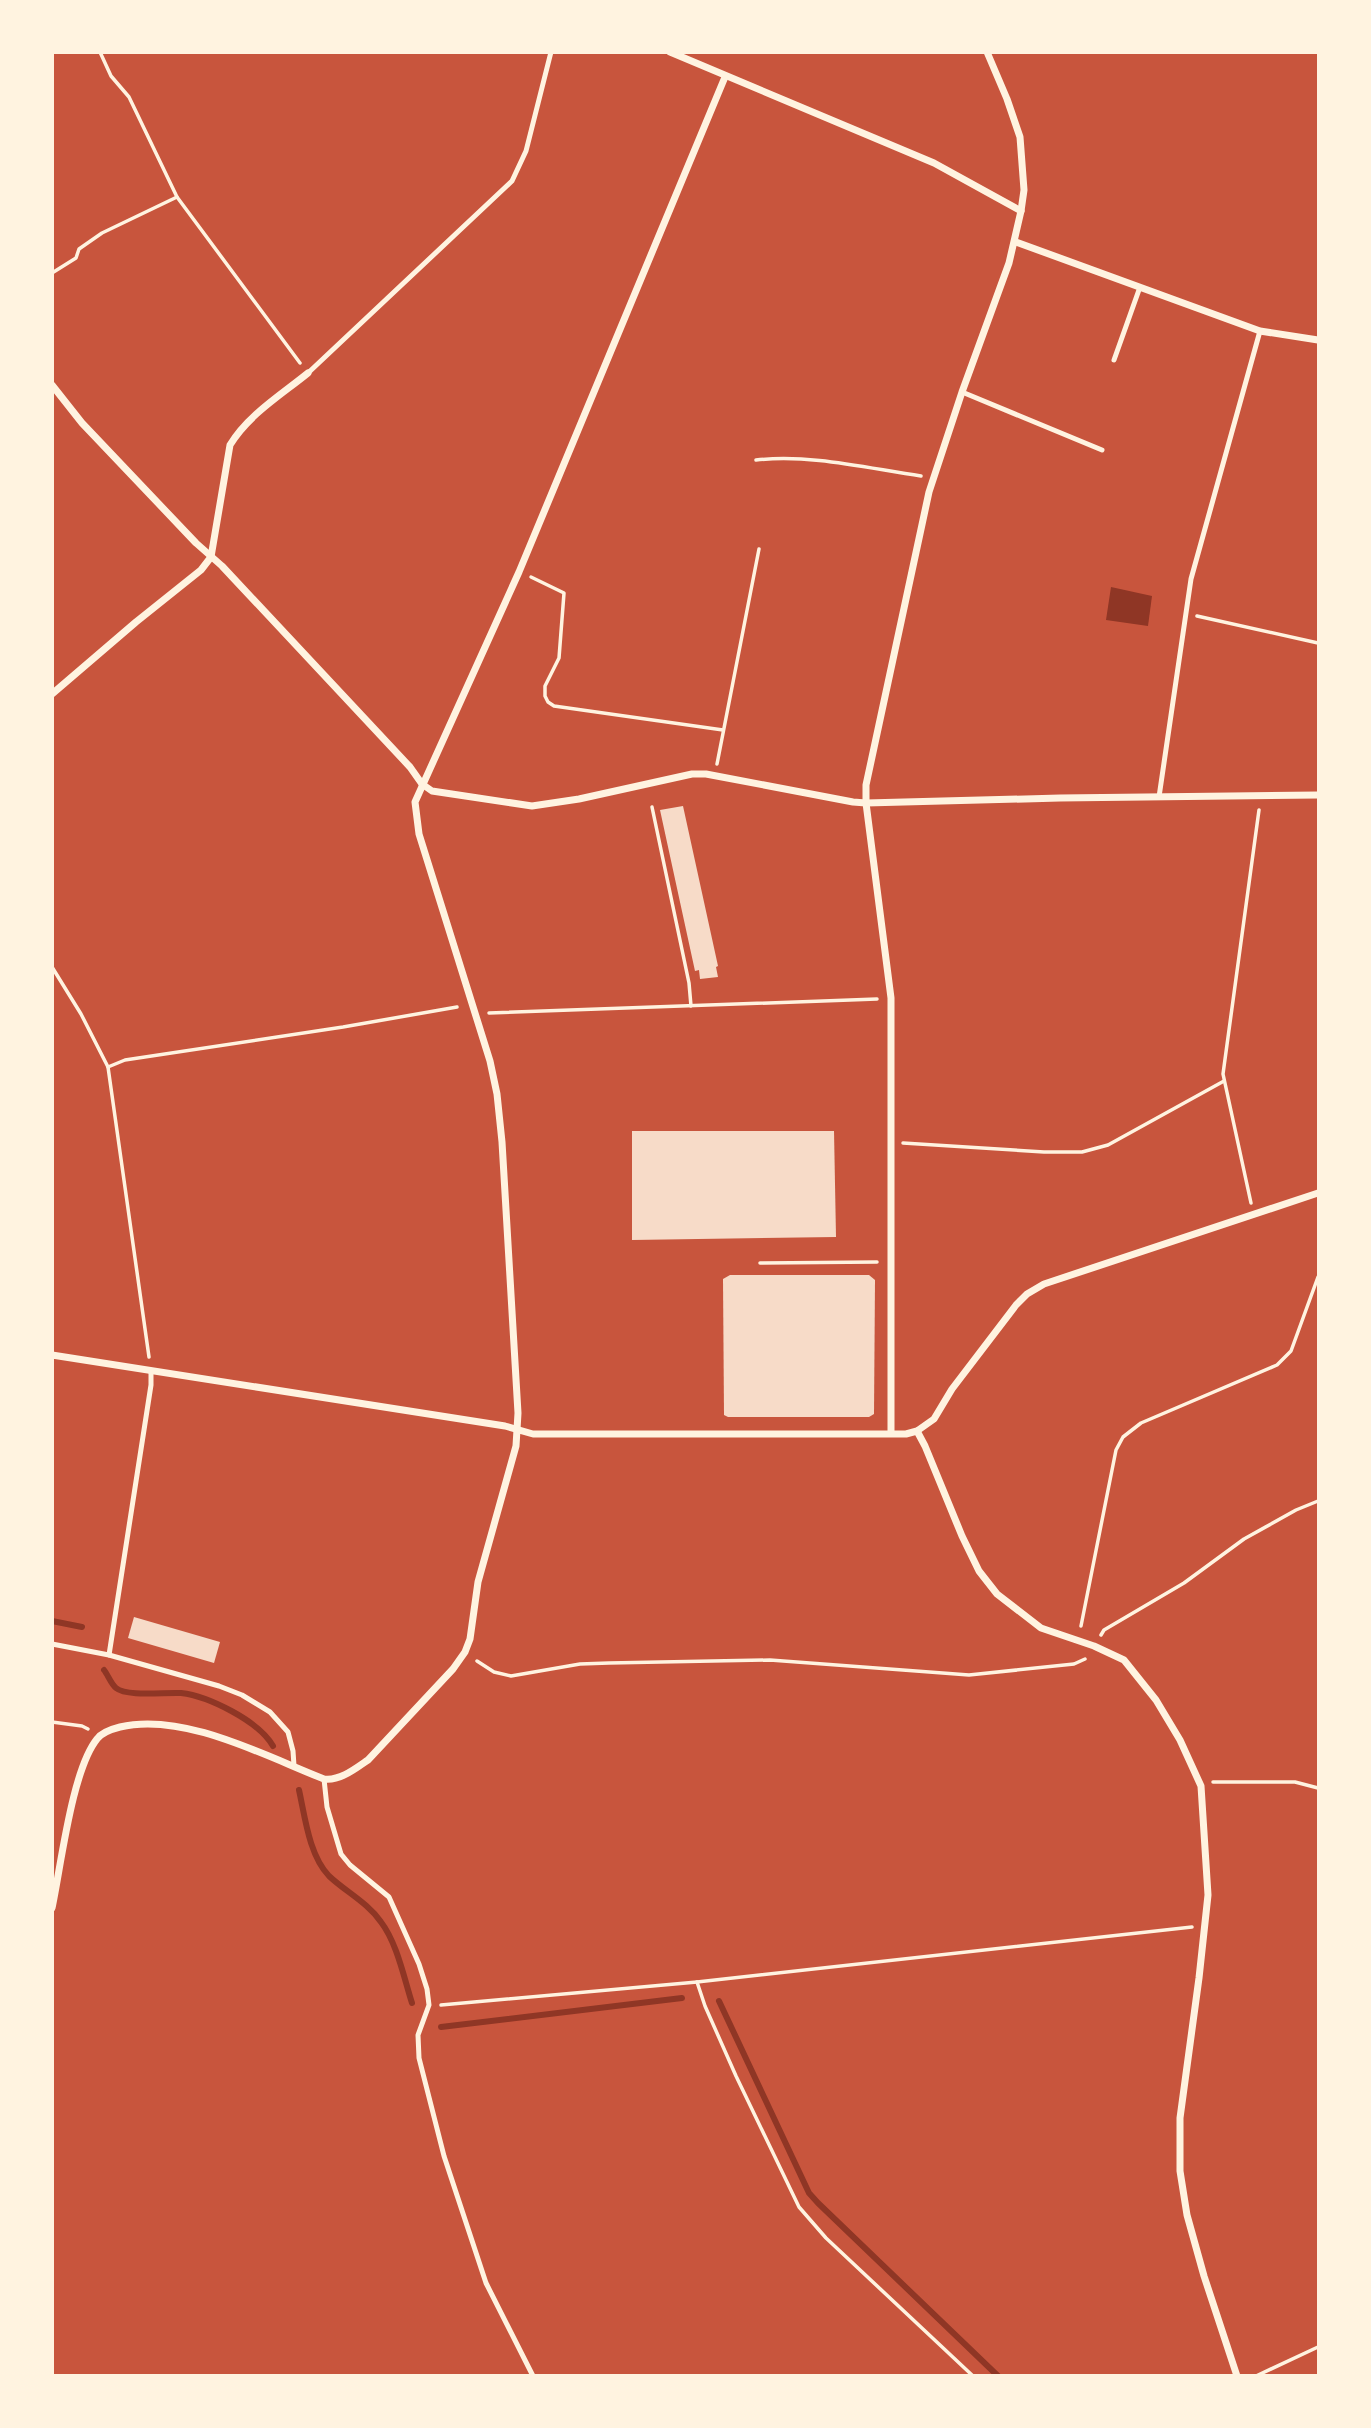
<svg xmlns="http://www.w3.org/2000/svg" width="1371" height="2428" viewBox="0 0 1371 2428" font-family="Mulish,sans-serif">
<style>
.water{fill:#8f3625}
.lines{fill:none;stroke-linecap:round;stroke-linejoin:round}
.stream{stroke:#8f3625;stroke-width:6}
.building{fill:#f7dbc8}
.path{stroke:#fff3e0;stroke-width:3.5}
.service{stroke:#fff3e0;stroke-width:5}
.minor{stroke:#fff3e0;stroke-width:7}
</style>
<rect width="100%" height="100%" fill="#c8553d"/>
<polygon class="water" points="1111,587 1152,596 1148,626 1106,620"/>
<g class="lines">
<g class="stream">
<polyline points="52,1621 82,1627"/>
<path d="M104 1670C108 1675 111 1684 116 1688 127 1697 165 1692 181 1693 208 1696 259 1721 273 1746"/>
<path d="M299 1790C305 1817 309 1855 329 1876 346 1892 368 1903 381 1922 397 1943 404 1978 412 2003"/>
<polyline points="719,2001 809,2193 818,2203 998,2376"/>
<polyline points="441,2027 682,1998"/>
</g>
</g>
<g class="building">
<polygon points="683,806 718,966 716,967 718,977 700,979 699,970 695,971 660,810"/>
<polygon points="632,1131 834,1131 836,1237 632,1240"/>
<polygon points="730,1275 869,1275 875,1280 874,1414 869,1417 728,1417 724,1415 723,1279"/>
<polygon points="134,1617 220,1642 214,1663 128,1638"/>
</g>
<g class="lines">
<g class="path">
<polyline points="100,52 111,76 129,97 177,197 300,363"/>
<polyline points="52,273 76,258 79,249 102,233 177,197"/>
<path d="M756 460C811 454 866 468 921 476"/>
<polyline points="531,577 564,593 559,658 545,686 545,696 548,702 554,706 723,730"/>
<polyline points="1197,616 1318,643"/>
<polyline points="717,764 759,549"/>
<polyline points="652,807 689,983 691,1006"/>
<polyline points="52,967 81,1014 108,1067 149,1357"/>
<polyline points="489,1013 877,999"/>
<polyline points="108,1067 125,1060 343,1027 457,1007"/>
<polyline points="903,1143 1044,1152 1082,1152 1108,1145 1224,1081"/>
<polyline points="1251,1203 1223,1074 1259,810"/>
<polyline points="760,1263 877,1262"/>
<polyline points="1081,1626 1116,1450 1123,1437 1141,1423 1277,1365 1291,1351 1318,1277"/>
<polyline points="1101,1635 1104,1630 1184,1583 1244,1539 1296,1510 1318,1501"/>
<polyline points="477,1661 494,1672 511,1676 580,1664 609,1663 770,1660 969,1675 1074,1664 1085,1659"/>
<polyline points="52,1722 82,1726 88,1729"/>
<polyline points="1213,1782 1295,1782 1318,1788"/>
<polyline points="697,1982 705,2006 736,2076 799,2207 826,2238 973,2376"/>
<polyline points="441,2005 697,1982 1192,1927"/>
<polyline points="1256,2376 1318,2347"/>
</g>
<g class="service">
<polyline points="1114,360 1140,287"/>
<polyline points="308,373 512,181 526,151 551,52"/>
<polyline points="962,392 1102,450"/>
<polyline points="1159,797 1191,579 1260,331"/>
<polyline points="52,1644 109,1655 219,1686 242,1695 270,1712 288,1732 293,1751 294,1766"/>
<polyline points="109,1655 151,1385 151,1371"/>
<polyline points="324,1779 327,1807 341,1854 350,1865 389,1897 419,1964 427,1989 429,2005 418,2035 419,2058 444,2156 486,2283 533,2376"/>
</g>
<g class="minor">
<polyline points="670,52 934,163 1021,211"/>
<polyline points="1016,242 1260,331 1318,340"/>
<polyline points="52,385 82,423 196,543 222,566 410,767 422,784 432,791 532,806 579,799 692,774 706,774 853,802 866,803 1060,798 1318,795"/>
<path d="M52 694 136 622 201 570 211 557 230 445C248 415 281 395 308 373"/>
<polyline points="52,1355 505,1426 533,1434 906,1434 917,1431 934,1419 952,1389 1016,1305 1027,1294 1044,1284 1318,1193"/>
<polyline points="917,1431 925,1446 962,1536 979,1571 997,1594 1041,1628 1094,1646 1124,1660 1156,1700 1180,1740 1201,1786 1208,1895 1199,1978 1180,2118 1180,2171 1187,2215 1204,2276 1237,2376"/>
<polyline points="891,1433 891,998 866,803 866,785 929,492 962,392 1009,263 1021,211 1024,190 1020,137 1007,99 987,52"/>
<path d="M52 1908C61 1866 72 1770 97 1739 102 1732 112 1729 120 1727 184 1712 265 1756 324 1779 340 1781 355 1769 368 1760L453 1669 465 1652 470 1639 478 1582 516 1446 518 1413 502 1142 497 1094 490 1061 419 834 415 802 519 572 725 77"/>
</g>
</g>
<rect width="1371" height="2428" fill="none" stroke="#fff3e0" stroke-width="108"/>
</svg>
